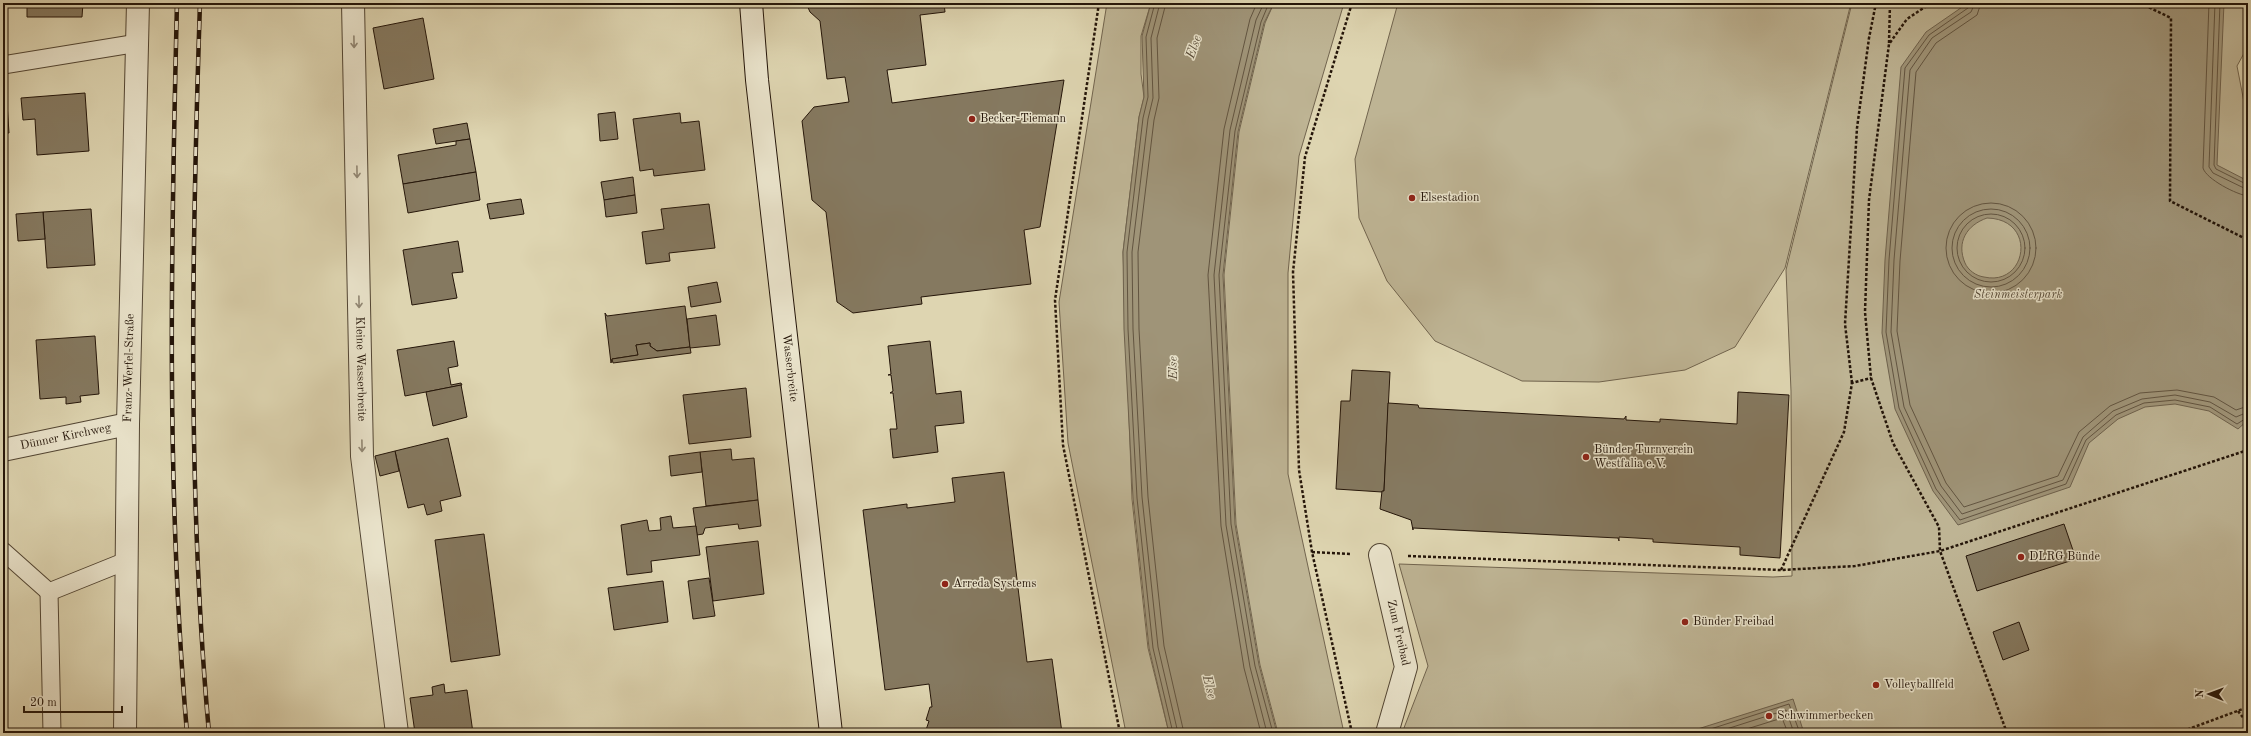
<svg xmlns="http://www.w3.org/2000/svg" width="2251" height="736" viewBox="0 0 2251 736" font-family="'Old Standard TT',serif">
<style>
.green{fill:#beb494;stroke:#71644e}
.water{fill:#9f9478;stroke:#6e614c;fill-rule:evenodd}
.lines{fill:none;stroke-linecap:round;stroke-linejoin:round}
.shore{stroke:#625440;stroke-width:1}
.building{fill:#857960;stroke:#241509}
.lane-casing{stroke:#524533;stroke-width:19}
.street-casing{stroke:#524533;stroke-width:24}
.secondary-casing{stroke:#241509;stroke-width:24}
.path{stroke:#241509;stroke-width:2.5;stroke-dasharray:3 2;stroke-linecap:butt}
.lane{stroke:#eae4cc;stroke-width:17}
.street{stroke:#eae4cc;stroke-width:22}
.secondary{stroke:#eae4cc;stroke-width:22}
.rail-casing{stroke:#241509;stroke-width:4.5}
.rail{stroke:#eae4cc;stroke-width:3;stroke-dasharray:9;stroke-linecap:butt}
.oneway{stroke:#918774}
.poi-dot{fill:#8f2418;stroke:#eae4cc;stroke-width:1.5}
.labels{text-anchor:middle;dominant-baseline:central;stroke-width:3;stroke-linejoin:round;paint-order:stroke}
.poi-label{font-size:12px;fill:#241509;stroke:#eae4cc;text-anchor:start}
.park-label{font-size:12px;font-style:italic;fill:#524533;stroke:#eae4cc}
.street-label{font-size:12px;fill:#241509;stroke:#eae4cc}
.water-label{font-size:13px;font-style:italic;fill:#554835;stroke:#eae4cc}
</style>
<rect width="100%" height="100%" fill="#ded5b1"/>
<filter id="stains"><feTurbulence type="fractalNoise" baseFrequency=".005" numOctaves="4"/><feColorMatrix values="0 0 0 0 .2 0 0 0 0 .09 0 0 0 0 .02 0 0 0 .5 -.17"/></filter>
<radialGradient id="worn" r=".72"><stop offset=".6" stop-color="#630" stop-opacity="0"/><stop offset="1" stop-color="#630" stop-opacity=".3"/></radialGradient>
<g class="green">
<polygon points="1107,3 1151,3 1141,36 1141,74 1144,97 1139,117 1123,252 1132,499 1148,648 1169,733 1126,733 1068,443 1059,302"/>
<polygon points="1274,3 1344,3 1299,156 1288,273 1288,474 1344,733 1278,733 1260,665 1236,524 1224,275 1239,132 1265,23"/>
<polygon points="1398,3 1851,3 1785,268 1735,347 1685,370 1599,382 1522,381 1435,341 1387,281 1359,218 1355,159"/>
<polygon points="1852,3 2248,3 2248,46 2237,66 2248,123 2248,733 1402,733 1428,666 1399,564 1773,577 1792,576 1791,391 1786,270"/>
</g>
<g class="water">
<polygon points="1151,3 1274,3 1264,23 1238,132 1223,275 1235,524 1259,665 1277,733 1169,733 1149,648 1133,498 1124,329 1123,252 1139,117 1144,97 1142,36"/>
<path d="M1968 3H2224L2217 165 2248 181V420L2238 429 2209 411 2175 404 2145 407 2118 419 2089 443 2070 487 1958 525 1933 491 1895 409 1882 333 1885 260 1901 67 1926 32ZM1987 218C2038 219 2027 287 1984 277 1976 276 1968 270 1965 263 1956 242 1967 225 1987 218Z"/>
<polygon points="1793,699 1804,733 1685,733"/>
</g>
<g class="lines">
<g class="shore">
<polyline points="1155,3 1146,37 1148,97 1143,118 1127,252 1128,329 1137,498 1153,648 1173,733"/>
<polyline points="1160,3 1151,38 1153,98 1148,119 1132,252 1133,329 1142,497 1158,647 1178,733"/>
<polyline points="1166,3 1157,38 1159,98 1154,120 1138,252 1139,329 1148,497 1164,646 1184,733"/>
<polyline points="1257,3 1250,19 1224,129 1208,275 1221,526 1244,668 1261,733"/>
<polyline points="1264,3 1256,20 1230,130 1214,275 1226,525 1250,667 1267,733"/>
<polyline points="1269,3 1261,22 1235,131 1219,275 1231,524 1255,666 1273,733"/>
<polyline points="1970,3 1968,8 1929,35 1905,68 1889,260 1886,332 1899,408 1936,489 1960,520 2066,484 2086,440 2116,415 2144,403 2175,400 2210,407 2237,424 2248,417"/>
<polyline points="1975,3 1971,12 1932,38 1910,70 1894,260 1891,332 1904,407 1941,486 1962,514 2063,480 2083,437 2113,411 2142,399 2175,395 2210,402 2236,417 2248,412"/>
<polyline points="1981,3 1977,15 1936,43 1916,72 1900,261 1897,331 1910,405 1946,483 1964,507 2058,476 2079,432 2110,406 2140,393 2177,390 2214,397 2236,410 2248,406"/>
<path d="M2209 3 2203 168C2206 179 2237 195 2248 196"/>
<polyline points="2215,3 2209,167 2213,173 2248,190"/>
<polyline points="2220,3 2214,165 2216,169 2248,185"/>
<circle cx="1991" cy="248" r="45"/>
<circle cx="1991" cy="248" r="39"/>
<circle cx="1991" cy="248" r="34"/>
<polyline points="1698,733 1789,704 1800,733"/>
<polyline points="1714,733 1786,710 1794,733"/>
<polyline points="1734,733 1782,718 1788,733"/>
</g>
</g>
<g class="building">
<polygon points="27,3 83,3 82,17 27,17"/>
<polygon points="806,3 944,3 945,12 920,15 926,65 887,70 892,103 1064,80 1040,227 1024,230 1031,284 921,297 922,304 853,313 837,302 826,212 812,200 802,121 814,107 849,102 845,77 827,79 820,21 810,12"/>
<polygon points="423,18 434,79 384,89 373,28"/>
<polygon points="85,93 89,151 37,155 35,119 23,120 21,98"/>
<polygon points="3,103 7,103 9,133 3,133"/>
<polygon points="615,112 618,139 600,141 598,114"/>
<polygon points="680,113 681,123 699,121 705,170 654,176 653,169 640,171 633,119"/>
<polygon points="467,123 470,139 436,144 433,129"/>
<polygon points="470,139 476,172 403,184 398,155 456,145 456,141"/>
<polygon points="476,172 480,200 408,213 403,184"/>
<polygon points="633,177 635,195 604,200 601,182"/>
<polygon points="635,195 637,213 606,217 604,200"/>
<polygon points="521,199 524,214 490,219 487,204"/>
<polygon points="709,204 715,248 669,253 670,261 646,264 642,232 664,229 661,209"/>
<polygon points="91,209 95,265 47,268 43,212"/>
<polygon points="43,212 45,239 18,241 16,214"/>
<polygon points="458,241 463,272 452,273 457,298 412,305 403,250"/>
<polygon points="717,282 721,302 691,307 688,287"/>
<polygon points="685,306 690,347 657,351 650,346 650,343 636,345 638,355 612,359 611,363 605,313 607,316"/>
<polygon points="716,315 720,345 690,348 687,319"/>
<polygon points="95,336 99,394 80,396 81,402 66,404 66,397 40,399 36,340"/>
<polygon points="454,341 458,366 448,368 451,385 461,383 462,385 405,396 397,350"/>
<polygon points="930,341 936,394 961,391 964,423 935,426 938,452 893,458 890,429 897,429 893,393 890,393 893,391 891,375 888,375 891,374 888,346"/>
<polygon points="650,343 650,346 657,351 690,347 691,353 613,363 612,359 638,355 636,345"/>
<polygon points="1352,370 1390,372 1384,491 1382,492 1336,489 1341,401 1350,401"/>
<polygon points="461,385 467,417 433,426 426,392"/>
<polygon points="746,388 751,437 689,444 683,395"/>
<polygon points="1738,392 1789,395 1780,558 1740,555 1740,547 1653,542 1653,539 1619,537 1619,541 1618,538 1413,528 1413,530 1411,520 1380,509 1382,491 1384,491 1388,403 1418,405 1419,408 1624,419 1626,416 1626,420 1660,422 1660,419 1737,424"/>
<polygon points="448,438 461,496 440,501 442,511 427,515 424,504 408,508 395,451"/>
<polygon points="731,449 732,460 754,458 758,500 706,506 700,452"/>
<polygon points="395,451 399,471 380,476 375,456"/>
<polygon points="700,452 702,472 671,476 669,456"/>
<polygon points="1004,472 1027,662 1052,659 1062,733 925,733 929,721 926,720 930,707 932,707 929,684 885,690 863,510 907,504 907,508 955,502 952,478"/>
<polygon points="758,500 761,526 739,529 738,524 705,528 703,534 697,535 693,508"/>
<polygon points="671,516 673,528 696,526 700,555 651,561 652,572 627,575 621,525 647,520 649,531 661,530 660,518"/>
<polygon points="2064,524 2076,559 1977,591 1966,556"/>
<polygon points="484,534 500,655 451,662 435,540"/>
<polygon points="758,541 764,594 713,601 706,547"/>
<polygon points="709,578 715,616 693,619 688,581"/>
<polygon points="663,581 668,622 614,630 608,588"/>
<polygon points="2019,622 2029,650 2003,660 1993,632"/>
<polygon points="444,684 445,693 467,690 473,733 415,733 410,698 433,695 432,687"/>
</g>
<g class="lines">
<g class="lane-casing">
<g id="lane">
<polyline points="3,65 138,43"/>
<polyline points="3,551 49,592 126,561"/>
<polyline points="49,592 52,733"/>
</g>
</g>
<g class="street-casing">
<g id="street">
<path id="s1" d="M353 3 362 456 397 733"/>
<path id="s2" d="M3 450 128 424"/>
<path id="s3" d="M1380 555 1406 667 1387 733"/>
<path id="s4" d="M125 733 128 424 138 3"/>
</g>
</g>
<g class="secondary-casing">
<g id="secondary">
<path id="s5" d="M751 3 757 80 831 733"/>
</g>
</g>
<g class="path">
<polyline points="1099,3 1055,300 1063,445 1120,733"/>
<polyline points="1931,3 1907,19 1889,44 1869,200 1865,312 1871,378 1893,443 1939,527 1940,551 2248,450"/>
<polyline points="2140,3 2171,18 2170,201 2248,240"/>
<polyline points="1889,43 1890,3"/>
<polyline points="1852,383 1845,324 1857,128 1869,38 1876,3"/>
<polyline points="1312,552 1351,554"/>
<polyline points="1408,556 1781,570 1855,566 1940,551 2007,733"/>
<polyline points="1781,570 1844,432 1852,383 1871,378"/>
<polyline points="2238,711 2248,724"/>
<polyline points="1352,733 1312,552 1299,470 1293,272 1305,157 1352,3"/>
<polyline points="2178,733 2248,707"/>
</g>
<use href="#lane" class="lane"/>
<use href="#street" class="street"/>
<use href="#secondary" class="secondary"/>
<g class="rail-casing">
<g id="rail">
<path d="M177 3C171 246 166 490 187 733"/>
<path d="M200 3C192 246 187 490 209 733"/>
</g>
</g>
<use href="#rail" class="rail"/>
</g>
<defs><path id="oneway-shaft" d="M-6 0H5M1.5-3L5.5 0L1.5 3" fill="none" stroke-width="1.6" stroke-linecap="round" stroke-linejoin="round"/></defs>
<g class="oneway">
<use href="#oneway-shaft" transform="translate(354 42) rotate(89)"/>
<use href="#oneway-shaft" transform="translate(357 172) rotate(89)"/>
<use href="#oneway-shaft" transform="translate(359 302) rotate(89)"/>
<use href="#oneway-shaft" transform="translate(362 446) rotate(89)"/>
</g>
<g class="poi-dot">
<circle cx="972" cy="119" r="4"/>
<circle cx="1412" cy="198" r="4"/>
<circle cx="1586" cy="457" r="4"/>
<circle cx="2021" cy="557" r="4"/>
<circle cx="945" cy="584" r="4"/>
<circle cx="1685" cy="622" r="4"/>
<circle cx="1876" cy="685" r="4"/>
<circle cx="1769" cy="716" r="4"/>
</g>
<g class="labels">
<g class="poi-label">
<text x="980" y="119">Becker-Tiemann</text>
<text x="1420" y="198">Elsestadion</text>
<text x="1594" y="450">Bünder Turnverein<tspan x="1594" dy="14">Westfalia e.V.</tspan></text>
<text x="2029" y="557">DLRG Bünde</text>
<text x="953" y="584">Arreda Systems</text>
<text x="1693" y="622">Bünder Freibad</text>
<text x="1884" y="685">Volleyballfeld</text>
<text x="1777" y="716">Schwimmerbecken</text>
</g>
<g class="park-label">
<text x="2018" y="295">Steinmeisterpark</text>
</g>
<g class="street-label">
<text stroke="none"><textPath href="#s4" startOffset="365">Franz-Werfel-Straße</textPath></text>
<text stroke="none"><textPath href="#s5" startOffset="367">Wasserbreite</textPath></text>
<text stroke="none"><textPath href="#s1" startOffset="366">Kleine Wasserbreite</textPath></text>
<text stroke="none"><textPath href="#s2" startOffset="64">Dünner Kirchweg</textPath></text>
<text stroke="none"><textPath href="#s3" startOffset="80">Zum Freibad</textPath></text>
</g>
<g class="water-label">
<text transform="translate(1194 47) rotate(-71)">Else</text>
<text transform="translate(1173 368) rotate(-90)">Else</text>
<text transform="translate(1209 687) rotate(76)">Else</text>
</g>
</g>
<rect width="2251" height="736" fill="none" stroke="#ded5b1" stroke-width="16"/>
<rect x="4" y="4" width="2243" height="728" fill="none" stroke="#241509" stroke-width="2"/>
<rect x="8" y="8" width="2235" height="720" fill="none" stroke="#241509"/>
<g transform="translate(2209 694) rotate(271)" stroke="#eae4cc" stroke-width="3" paint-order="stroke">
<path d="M0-3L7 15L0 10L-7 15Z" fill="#241509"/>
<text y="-6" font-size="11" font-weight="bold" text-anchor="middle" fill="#241509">N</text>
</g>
<path d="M24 706v6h98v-6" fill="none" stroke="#241509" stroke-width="2"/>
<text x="30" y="706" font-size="12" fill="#241509" stroke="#eae4cc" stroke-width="3" paint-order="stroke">20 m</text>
<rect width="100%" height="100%" filter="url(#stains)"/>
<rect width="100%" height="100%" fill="url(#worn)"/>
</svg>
